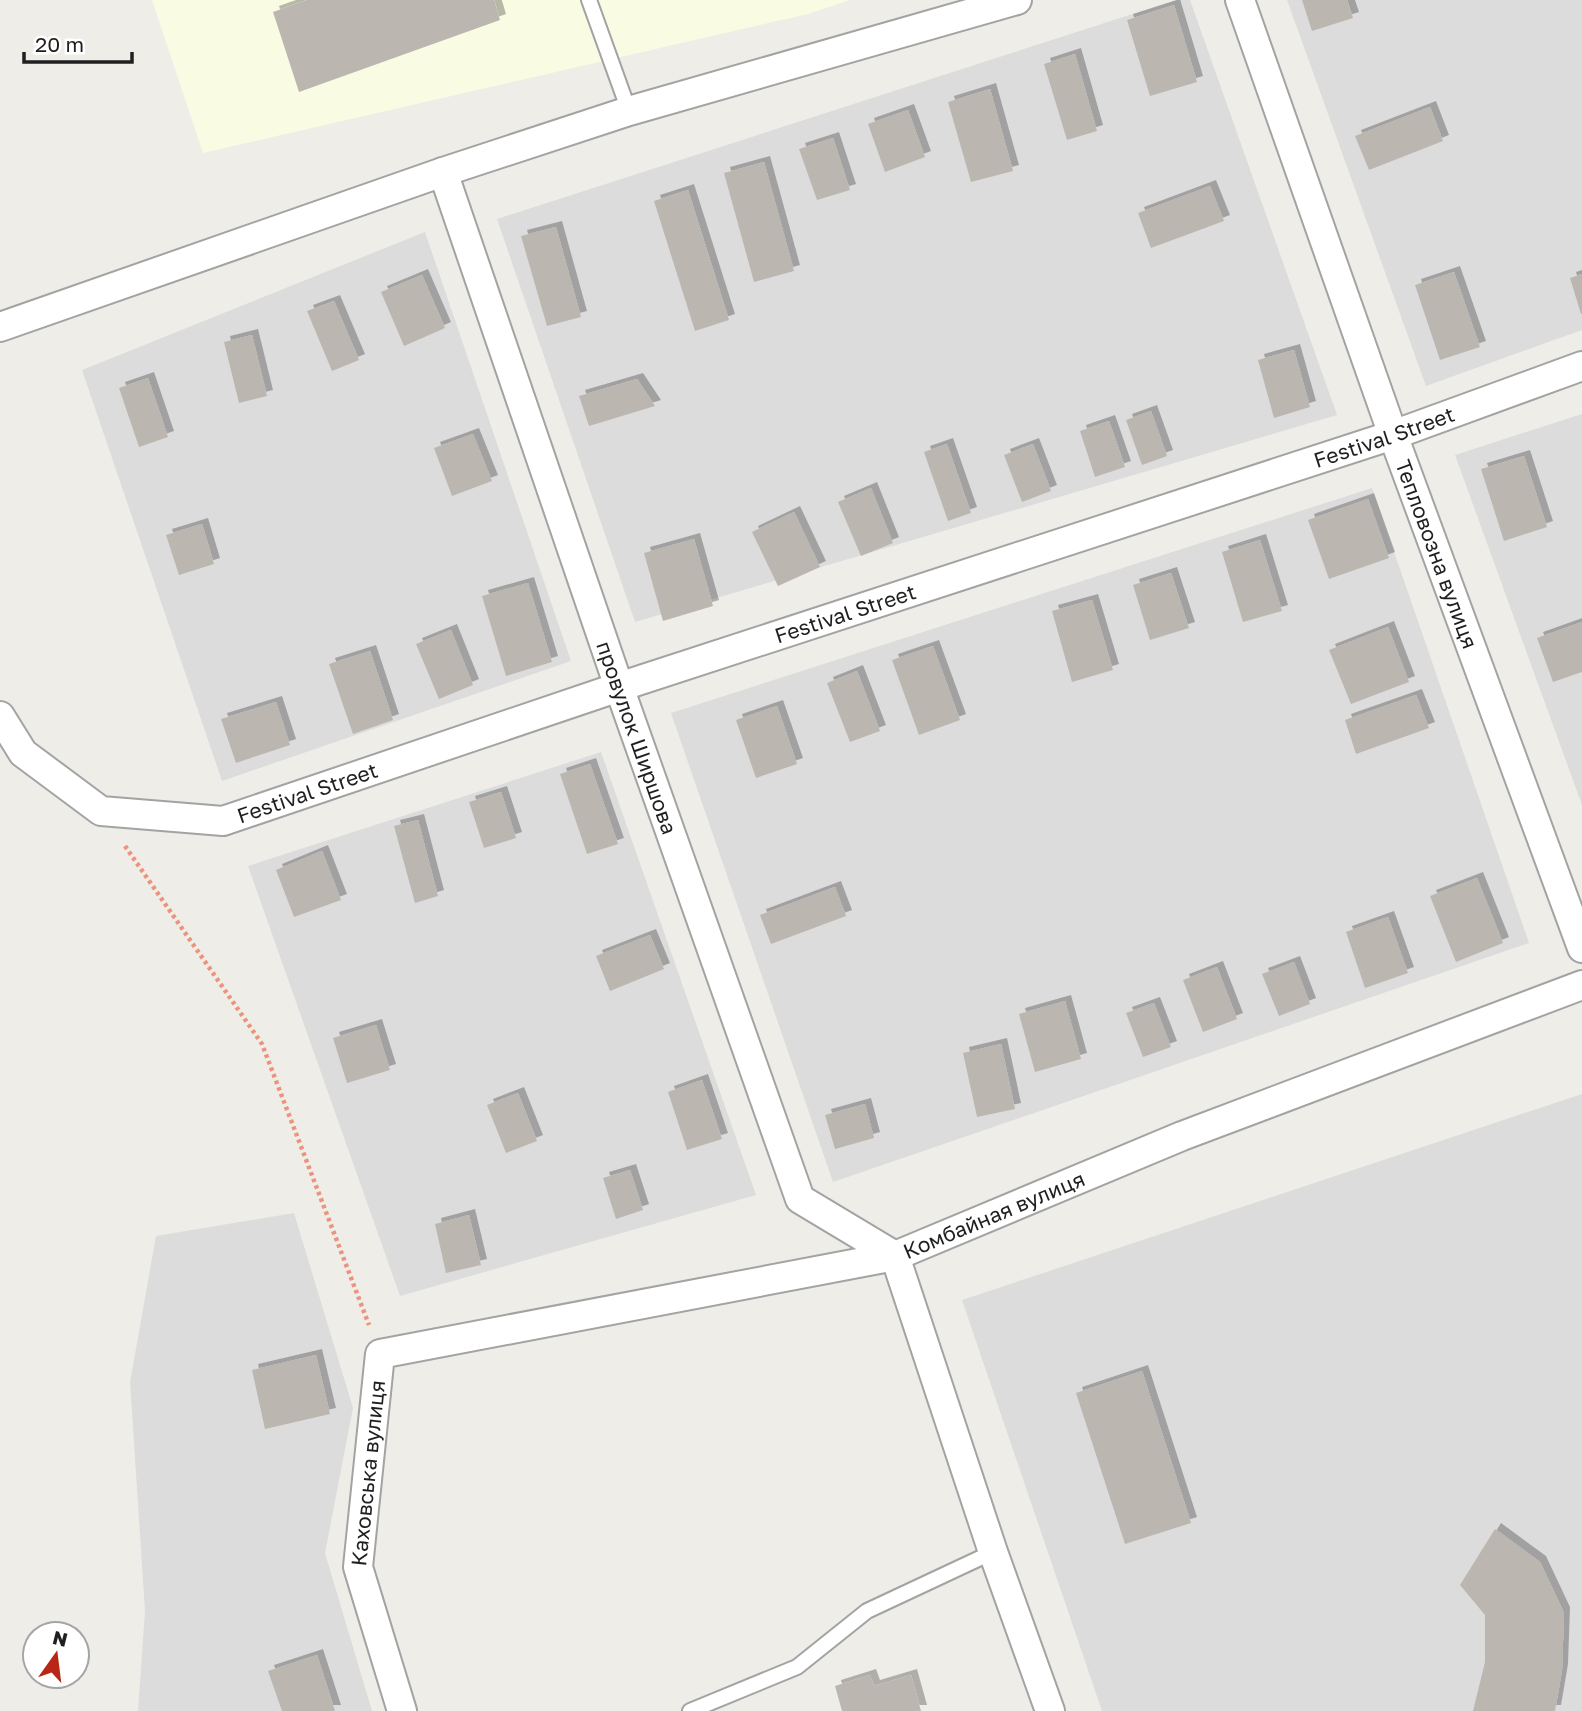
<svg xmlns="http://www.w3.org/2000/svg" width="1582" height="1711" viewBox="0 0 1582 1711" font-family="'Golos Text',sans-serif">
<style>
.residential{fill:#dddcdc}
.education{fill:#f9fce3}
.building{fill:#bcb6b0;filter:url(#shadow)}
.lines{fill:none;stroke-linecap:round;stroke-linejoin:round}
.lane-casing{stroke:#a3a3a3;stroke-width:18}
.street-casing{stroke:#a3a3a3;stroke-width:32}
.path{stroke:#eb937c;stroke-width:4.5;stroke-dasharray:3.5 3.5;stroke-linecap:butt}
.lane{stroke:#fff;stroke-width:14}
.street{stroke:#fff;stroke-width:28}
.labels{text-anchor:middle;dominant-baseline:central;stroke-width:5;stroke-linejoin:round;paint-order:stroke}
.street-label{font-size:21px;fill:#1f1f1f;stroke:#fff}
</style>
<defs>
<filter id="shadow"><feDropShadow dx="6" dy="-6" stdDeviation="0" flood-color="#0004"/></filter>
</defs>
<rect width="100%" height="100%" fill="#efede7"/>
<g class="residential">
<polygon points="1176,0 1190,0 1337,415 635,622 497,219"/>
<polygon points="1287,0 1582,0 1582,330 1426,386"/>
<polygon points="425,232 571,661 222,781 82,370"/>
<polygon points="1582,414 1582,805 1455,455"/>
<polygon points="1372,488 1529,943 833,1182 671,713"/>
<polygon points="601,752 756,1195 400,1296 248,866"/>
<polygon points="1582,1094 1582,1711 1102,1711 962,1300"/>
<polygon points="294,1213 353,1408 325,1553 372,1711 138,1711 145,1611 130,1382 156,1236"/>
</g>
<polygon class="education" points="152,0 850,0 808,14 203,153"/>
<g class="building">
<polygon points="307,0 494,0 500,20 299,92 273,12"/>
<polygon points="1302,0 1347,0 1353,18 1312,31"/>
<polygon points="1174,5 1197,82 1150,96 1127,20"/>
<polygon points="1075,54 1097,131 1067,140 1044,64"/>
<polygon points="990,89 1013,171 971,182 948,102"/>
<polygon points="1430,107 1443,141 1369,170 1355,136"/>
<polygon points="908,110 925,157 885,172 868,124"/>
<polygon points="833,138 850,190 817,200 799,149"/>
<polygon points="764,162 794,271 754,282 724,173"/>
<polygon points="1210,186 1224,221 1151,248 1138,213"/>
<polygon points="688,190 729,320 695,331 654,201"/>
<polygon points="556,227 581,317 547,326 521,236"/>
<polygon points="1454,272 1480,347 1440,360 1415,285"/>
<polygon points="1582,274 1582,314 1581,314 1570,278"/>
<polygon points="422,275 445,328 404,346 381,292"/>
<polygon points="334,301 359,360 332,371 307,311"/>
<polygon points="252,335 267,396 239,403 224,342"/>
<polygon points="1294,350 1310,407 1274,418 1258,360"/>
<polygon points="148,378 168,437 139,447 119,388"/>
<polygon points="637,379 655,406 589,426 579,396"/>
<polygon points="1151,411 1167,456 1142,465 1126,420"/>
<polygon points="1109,421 1125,467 1095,477 1080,431"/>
<polygon points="473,434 492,481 452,496 434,448"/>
<polygon points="947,444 971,513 948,521 924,452"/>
<polygon points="1033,444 1051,491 1022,502 1004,455"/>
<polygon points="1524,456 1547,527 1504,541 1481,469"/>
<polygon points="871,488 893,543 861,556 838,502"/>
<polygon points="1368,499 1389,558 1329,579 1308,520"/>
<polygon points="794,512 820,567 778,586 752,532"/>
<polygon points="202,524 214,564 179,575 166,535"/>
<polygon points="694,539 713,606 663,621 644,553"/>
<polygon points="1260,540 1282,611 1243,622 1222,552"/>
<polygon points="1171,573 1189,628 1150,640 1133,585"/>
<polygon points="528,583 552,662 506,676 482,596"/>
<polygon points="1092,600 1113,670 1072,682 1052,611"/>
<polygon points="1582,622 1582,672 1553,682 1537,638"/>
<polygon points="1388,627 1409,682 1351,704 1329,650"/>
<polygon points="451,630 473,685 439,699 416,644"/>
<polygon points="933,646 960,720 919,735 892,660"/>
<polygon points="370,651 393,720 353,734 329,664"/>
<polygon points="857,671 880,731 850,742 827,683"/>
<polygon points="1416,695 1429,728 1356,754 1345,720"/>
<polygon points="276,702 290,745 236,763 221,719"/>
<polygon points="777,706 797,764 756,778 736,720"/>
<polygon points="590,764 618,844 587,854 560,774"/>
<polygon points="501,792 516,838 484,848 469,802"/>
<polygon points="418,820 438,896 415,903 394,826"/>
<polygon points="322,851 341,900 294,917 276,870"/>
<polygon points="1477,878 1503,943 1456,962 1430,896"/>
<polygon points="835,887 846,916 771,944 760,915"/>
<polygon points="1388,917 1408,973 1365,988 1346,932"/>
<polygon points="650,935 664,969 610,991 596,956"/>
<polygon points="1294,962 1310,1004 1279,1016 1262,974"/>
<polygon points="1217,967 1237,1019 1203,1032 1183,980"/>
<polygon points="1065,1001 1081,1059 1035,1072 1019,1014"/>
<polygon points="1154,1003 1171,1047 1143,1057 1126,1013"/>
<polygon points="376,1025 390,1070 347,1083 333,1038"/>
<polygon points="1001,1044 1015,1109 977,1117 963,1053"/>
<polygon points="702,1080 722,1139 687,1150 668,1092"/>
<polygon points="518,1093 537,1141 506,1153 487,1105"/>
<polygon points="865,1104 874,1138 835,1149 825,1115"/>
<polygon points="630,1170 643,1210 616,1219 603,1178"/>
<polygon points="469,1215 481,1265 446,1273 435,1224"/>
<polygon points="316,1355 330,1414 265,1429 252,1370"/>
<polygon points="1142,1371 1191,1523 1125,1544 1076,1393"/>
<polygon points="1495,1529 1540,1562 1564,1613 1562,1670 1555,1711 1473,1711 1485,1662 1485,1615 1460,1585"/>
<polygon points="317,1655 335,1711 282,1711 268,1671"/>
<polygon points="870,1675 874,1686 911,1675 921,1711 842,1711 835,1686"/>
</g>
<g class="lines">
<g class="lane-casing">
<g id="lane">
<polyline points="589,0 629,111"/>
<polyline points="690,1711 797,1667 867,1611 993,1552"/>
</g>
</g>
<g class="street-casing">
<g id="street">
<path id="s1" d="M1240 0 1393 435 1582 948"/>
<path id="s2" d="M443 172 619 687 800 1199 895 1256 993 1552 1050 1711"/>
<polyline points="0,327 443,172 629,111 1017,0"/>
<path id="s3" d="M0 716 23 753 101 811 223 821 619 687 1393 435 1582 366"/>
<path id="s4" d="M402 1711 358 1567 380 1354 895 1256 1182 1136 1582 985"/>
</g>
</g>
<polyline class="path" points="125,846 262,1044 369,1325"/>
<use href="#lane" class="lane"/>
<use href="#street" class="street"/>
</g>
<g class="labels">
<g class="street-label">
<text stroke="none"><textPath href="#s3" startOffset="1486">Festival Street</textPath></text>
<text stroke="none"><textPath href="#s1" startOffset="588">Тепловозна вулиця</textPath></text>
<text stroke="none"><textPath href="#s3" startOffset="919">Festival Street</textPath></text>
<text stroke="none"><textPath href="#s2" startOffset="598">провулок Ширшова</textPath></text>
<text stroke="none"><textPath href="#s3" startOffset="352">Festival Street</textPath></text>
<text stroke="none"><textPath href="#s4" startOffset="996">Комбайная вулиця</textPath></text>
<text stroke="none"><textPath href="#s4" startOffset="245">Каховська вулиця</textPath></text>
</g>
</g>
<g transform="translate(56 1655) rotate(14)"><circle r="33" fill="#ffffff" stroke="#a5a5a5" stroke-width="2"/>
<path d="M0-5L12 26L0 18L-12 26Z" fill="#b82716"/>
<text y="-10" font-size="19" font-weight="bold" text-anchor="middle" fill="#1f1f1f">N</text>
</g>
<path d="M24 52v10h108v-10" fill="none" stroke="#1f1f1f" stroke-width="3.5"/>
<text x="35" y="52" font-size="21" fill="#1f1f1f" stroke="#ffffff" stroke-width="5" paint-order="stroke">20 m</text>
</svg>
